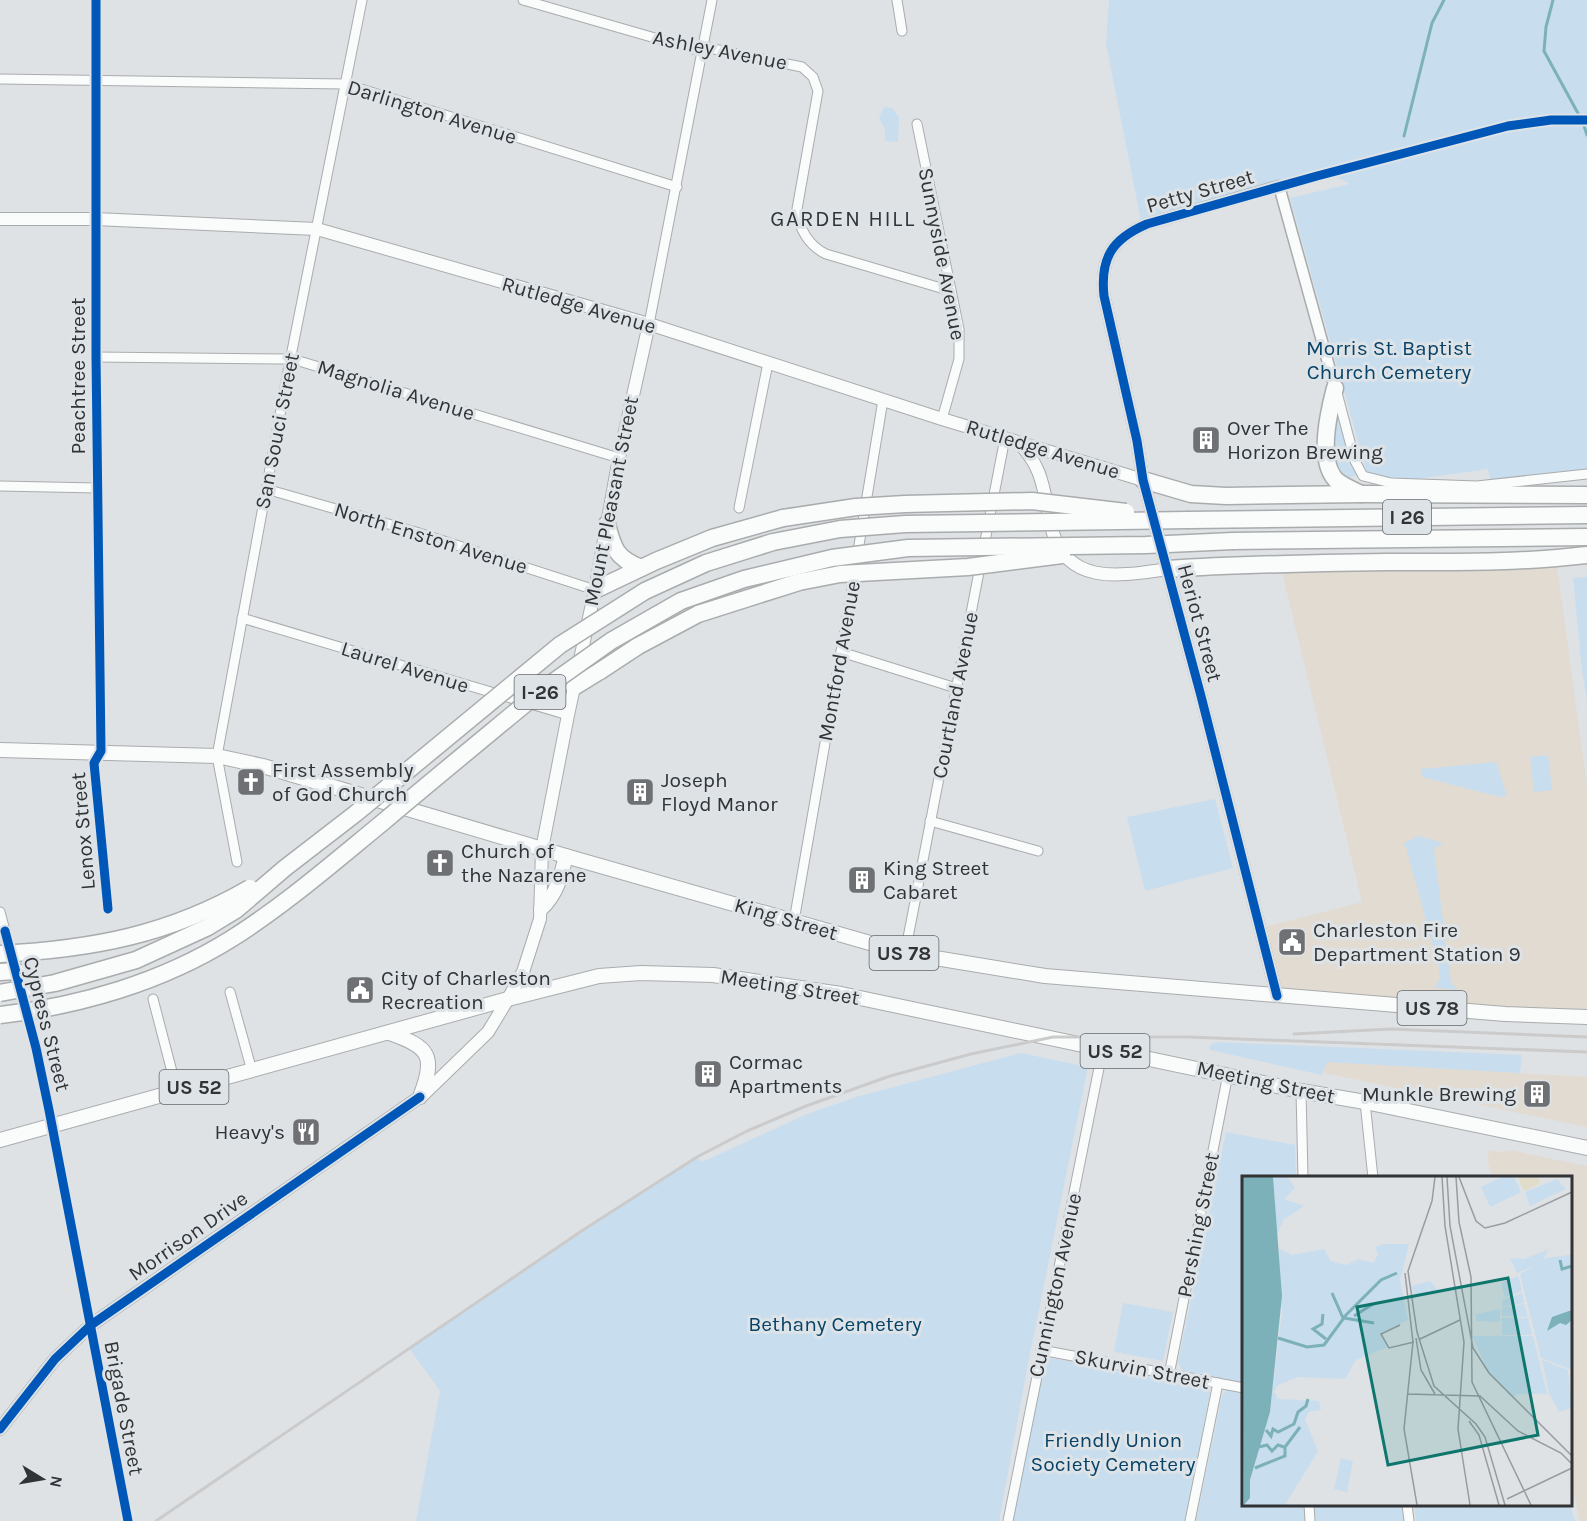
<svg xmlns="http://www.w3.org/2000/svg" width="1587" height="1521" viewBox="0 0 1587 1521" font-family="Karla,sans-serif">
<style>
.commercial{fill:#e2dbd2}
.green{fill:#c8ddee}
.lines{fill:none;stroke-linecap:round;stroke-linejoin:round}
.stream{stroke:#7db1b9;stroke-width:3}
.minor-casing{stroke:#a9acad;stroke-width:11}
.tertiary-casing{stroke:#a9acad;stroke-width:13}
.secondary-casing{stroke:#a9acad;stroke-width:14}
.primary-casing{stroke:#a9acad;stroke-width:16}
.motorway-casing{stroke:#a9acad;stroke-width:19}
.minor{stroke:#fafbfb;stroke-width:9}
.tertiary{stroke:#fafbfb;stroke-width:10}
.secondary{stroke:#fafbfb;stroke-width:12}
.primary{stroke:#fafbfb;stroke-width:14}
.motorway{stroke:#fafbfb;stroke-width:16}
.rail{stroke:#cbcbcc;stroke-width:3}
.motorway-bridge-casing{stroke:#a9acad;stroke-width:19;stroke-linecap:butt}
.motorway-bridge{stroke:#fafbfb;stroke-width:16}
.cycleway-casing{stroke:#dde3e7;stroke-width:13}
.cycleway{stroke:#0057b8;stroke-width:9}
.labels{text-anchor:middle;dominant-baseline:central;stroke-width:6;stroke-linejoin:round;paint-order:stroke}
.shield{fill:#dde3e7;stroke:#65686a;stroke-width:1.5}
.shield-label{font-size:20px;font-weight:bold;fill:#313335}
.street-label{font-size:21px;fill:#313335;stroke:#dde3e7}
.park-label{font-size:21px;fill:#074368;stroke:#dde3e7}
.poi-label{font-size:21px;fill:#313335;stroke:#dde3e7;text-anchor:start}
.neighbourhood-label{font-size:22px;letter-spacing:1.5px;fill:#313539;stroke:#dde3e7}
.inset-river{fill:none;stroke:#7db1b9;stroke-width:3}
.inset-road{fill:none;stroke:#999c9f;stroke-width:1.5}
.view{fill:#0f766e;fill-opacity:0.15;stroke:#0f766e;stroke-width:3}
.inset-edge{fill:none;stroke:#313335;stroke-width:3}
</style>
<rect width="100%" height="100%" fill="#dfe2e5"/>
<g class="commercial">
<polygon points="1556,558 1587,786 1587,1017 1276,994 1260,928 1362,902 1280,564"/>
<polygon points="1326,1061 1587,1077 1587,1127 1324,1073"/>
<polygon points="1490,1150 1502,1152 1510,1150 1587,1166 1587,1521 1580,1521 1571,1482 1570,1178 1492,1177 1487,1159"/>
</g>
<g class="green">
<polygon points="1109,0 1587,0 1587,474 1491,484 1488,469 1416,479 1368,477 1290,198 1350,184 1327,172 1142,226 1106,44"/>
<polygon points="884,107 892,108 899,117 898,142 885,141 885,129 879,118"/>
<polygon points="1338,410 1357,475 1348,478 1339,476 1332,454"/>
<polygon points="1587,577 1587,701 1582,671 1573,578"/>
<polygon points="1548,755 1552,790 1534,792 1530,757"/>
<polygon points="1496,762 1507,796 1500,797 1422,777 1421,769"/>
<polygon points="1215,799 1233,868 1145,891 1127,817"/>
<polygon points="1418,836 1440,842 1442,846 1435,847 1434,850 1451,983 1458,990 1435,988 1440,978 1439,968 1406,847 1403,844"/>
<polygon points="1216,1042 1522,1055 1520,1073 1327,1062 1322,1075 1210,1050 1209,1046"/>
<polygon points="1021,1053 1088,1067 1029,1359 999,1521 416,1521 440,1391 409,1348 583,1230 697,1157 702,1162 807,1114 856,1097"/>
<polygon points="1226,1132 1295,1145 1296,1177 1244,1178 1243,1383 1183,1372 1178,1362"/>
<polygon points="1123,1303 1173,1312 1163,1361 1114,1352"/>
<polygon points="1051,1358 1207,1387 1210,1393 1186,1521 1013,1521 1045,1362"/>
<polygon points="1227,1390 1243,1394 1244,1504 1305,1505 1305,1521 1196,1521 1222,1395"/>
<polygon points="1315,1505 1401,1505 1404,1521 1315,1521"/>
<polygon points="1414,1505 1570,1505 1575,1521 1416,1521"/>
</g>
<g class="lines">
<g class="stream">
<polyline points="1553,0 1546,27 1544,51 1580,117"/>
<polyline points="1583,123 1587,135"/>
<polyline points="1404,136 1432,23 1444,0"/>
</g>
<g class="minor-casing">
<g id="minor">
<polyline points="96,0 96,357 101,751 94,763 108,909"/>
<path d="M523 0 693 49 704 47 802 67 813 77 818 91 797 209C798 228 809 246 826 254L951 291"/>
<polyline points="897,0 902,31"/>
<polyline points="0,79 345,84 677,187"/>
<polyline points="917,124 959,329 959,359 942,419"/>
<polyline points="1279,186 1508,126 1551,120 1587,120"/>
<polyline points="649,324 712,0"/>
<polyline points="96,357 285,359 299,361 619,458"/>
<polyline points="1337,393 1355,461 1363,476 1391,483 1477,486 1587,474"/>
<polyline points="0,486 97,488"/>
<polyline points="266,489 416,532 595,590"/>
<polyline points="739,508 768,363"/>
<polyline points="857,557 883,400"/>
<polyline points="242,618 568,715"/>
<polyline points="841,652 956,688"/>
<polyline points="930,821 1038,851"/>
<polyline points="237,862 217,756 288,371 362,0"/>
<polyline points="0,912 36,1048 49,1110 128,1521"/>
<polyline points="794,921 855,571"/>
<polyline points="905,953 1005,438"/>
<polyline points="230,992 252,1071"/>
<polyline points="153,999 177,1091"/>
<polyline points="1301,1091 1303,1178"/>
<polyline points="1365,1102 1373,1178"/>
<polyline points="1041,1350 1244,1388"/>
<polyline points="1169,1375 1228,1074"/>
<polyline points="1309,1504 1310,1521"/>
<polyline points="1407,1504 1409,1521"/>
<polyline points="1008,1521 1103,1048"/>
<polyline points="1190,1521 1218,1383"/>
</g>
</g>
<g class="tertiary-casing">
<path id="tertiary" d="M1277 996 1201 696 1143 480 1137 441 1104 296C1100 258 1112 239 1147 224L1279 186 1335 388"/>
</g>
<g class="secondary-casing">
<g id="secondary">
<polyline points="0,219 95,219 317,229 649,324 942,419 1143,480"/>
<path d="M1019 443C1038 463 1042 479 1047 505 1049 514 1050 524 1053 533 1070 587 1124 575 1168 569"/>
<polyline points="0,1429 55,1359 91,1325 424,1094 488,1032 508,999 523,972 540,919 542,849 568,715 595,590 619,458 649,324"/>
</g>
</g>
<g class="primary-casing">
<g id="primary">
<polyline points="0,750 217,756 263,766 569,857 905,953 1045,976 1505,1014 1587,1017"/>
<path d="M541 909C557 894 561 876 566 856"/>
<path d="M389 1033C430 1047 436 1056 420 1097"/>
<polyline points="0,1140 508,999 599,976 641,973 713,975 841,994 1301,1091 1365,1102 1587,1148"/>
</g>
</g>
<g class="motorway-casing">
<g id="motorway">
<path d="M1335 388C1329 411 1317 460 1336 480 1343 486 1353 490 1361 494"/>
<polyline points="1143,480 1191,494 1226,496 1362,494 1587,495"/>
<polyline points="1189,520 1587,515"/>
<path d="M607 524C613 548 616 558 641 568"/>
<polyline points="1233,541 1587,537"/>
<path d="M1168 569C1241 564 1314 563 1387 562 1453 562 1521 563 1587 555"/>
<polyline points="595,590 656,561 712,538 783,518"/>
<polyline points="574,687 600,671"/>
<polyline points="0,972 16,971"/>
</g>
</g>
<use href="#minor" class="minor"/>
<use href="#tertiary" class="tertiary"/>
<use href="#secondary" class="secondary"/>
<use href="#primary" class="primary"/>
<use href="#motorway" class="motorway"/>
<g class="rail">
<polyline points="1294,1034 1391,1029 1587,1037"/>
<polyline points="156,1521 583,1230 697,1157 747,1131 806,1106 890,1076 971,1054 1053,1037 1189,1037 1587,1052"/>
</g>
<g class="motorway-bridge-casing">
<g id="motorway-bridge">
<polyline points="783,518 856,507 905,504 1032,501 1126,512"/>
<polyline points="600,671 638,646 698,614 799,582 840,574 968,567 1062,555"/>
<path d="M0 954C92 949 169 935 250 888"/>
<polyline points="0,993 55,983 136,960 208,927 236,910 285,868 355,814 560,645 645,591 706,563 773,542 840,529 905,524 1189,520"/>
<path d="M0 1015C80 1006 162 982 231 939 285 905 333 863 382 823 435 778 489 734 542 690L611 641 681 601 744 579 832 558 908 548 1146 545 1233 541"/>
</g>
</g>
<use href="#motorway-bridge" class="motorway-bridge"/>
<g class="cycleway-casing">
<g id="cycleway">
<polyline points="96,0 96,357 101,751 94,763 108,909"/>
<polyline points="5,931 36,1048 49,1110 128,1521"/>
<path d="M1277 996 1201 696 1143 480 1137 441 1104 296C1100 258 1112 239 1147 224L1317 176 1508 126 1551 120H1587"/>
<polyline points="0,1429 55,1359 91,1325 420,1097"/>
</g>
</g>
<use href="#cycleway" class="cycleway"/>
</g>
<defs>
<g id="building-square" transform="scale(1.5)"><rect x="-9" y="-9" width="18" height="18" rx="4" fill="#6e7073" stroke="#dde3e7"/><path d="M-4-6H4V6H1V3H-1V6H-4ZM-2.5-4.3h1.7v1.8h-1.7ZM.8-4.3h1.7v1.8H.8ZM-2.5-1h1.7V.8h-1.7ZM.8-1h1.7V.8H.8Z" fill="#fff"/></g>
<g id="church-square" transform="scale(1.5)"><rect x="-9" y="-9" width="18" height="18" rx="4" fill="#6e7073" stroke="#dde3e7"/><path d="M-1.2-6h2.4v3.5h3.3v2.4h-3.3V6h-2.4V-.1h-3.3v-2.4h3.3Z" fill="#fff"/></g>
<g id="civic-square" transform="scale(1.5)"><rect x="-9" y="-9" width="18" height="18" rx="4" fill="#6e7073" stroke="#dde3e7"/><path d="M-.6-6.5H3V-4.5H.6V-3L4-1V1h2V6H-6V1h2V-1L-.6-3ZM-1.2 2.5V6h2.4V2.5Z" fill="#fff"/></g>
<g id="restaurant-square" transform="scale(1.5)"><rect x="-9" y="-9" width="18" height="18" rx="4" fill="#6e7073" stroke="#dde3e7"/><path d="M-5-6h1v4h1v-4h1v4h1v-4h1v5L-1.5 .5V6h-2V.5L-5-1ZM5-6V6H3V1.5H1.5Q1.5-4 5-6Z" fill="#fff"/></g>
</defs>
<g fill-rule="evenodd">
<use href="#building-square" x="1206" y="440"/>
<use href="#church-square" x="251" y="782"/>
<use href="#building-square" x="640" y="792"/>
<use href="#church-square" x="440" y="863"/>
<use href="#building-square" x="862" y="880"/>
<use href="#civic-square" x="1292" y="942"/>
<use href="#civic-square" x="360" y="990"/>
<use href="#building-square" x="708" y="1074"/>
<use href="#building-square" x="1537" y="1094"/>
<use href="#restaurant-square" x="306" y="1132"/>
</g>
<g class="labels">
<g class="shield">
<rect x="1383" y="500" width="48" height="34" rx="4.5"/>
<rect x="514.5" y="675" width="51" height="34" rx="4.5"/>
<rect x="869.5" y="936" width="69" height="34" rx="4.5"/>
<rect x="1397.5" y="991" width="69" height="34" rx="4.5"/>
<rect x="1080.5" y="1034" width="69" height="34" rx="4.5"/>
<rect x="159.5" y="1070" width="69" height="34" rx="4.5"/>
</g>
<g class="shield-label">
<text x="1407" y="517">I 26</text>
<text x="540" y="692">I-26</text>
<text x="904" y="953">US 78</text>
<text x="1432" y="1008">US 78</text>
<text x="1115" y="1051">US 52</text>
<text x="194" y="1087">US 52</text>
</g>
<g class="street-label">
<text transform="translate(720 50) rotate(11)">Ashley Avenue</text>
<text transform="translate(432 112) rotate(17)">Darlington Avenue</text>
<text transform="translate(1200 191) rotate(-16)">Petty Street</text>
<text transform="translate(942 254) rotate(79)">Sunnyside Avenue</text>
<text transform="translate(579 305) rotate(16)">Rutledge Avenue</text>
<text transform="translate(78 376) rotate(-90)">Peachtree Street</text>
<text transform="translate(396 390) rotate(17)">Magnolia Avenue</text>
<text transform="translate(277 431) rotate(-79)">San Souci Street</text>
<text transform="translate(1043 449) rotate(17)">Rutledge Avenue</text>
<text transform="translate(611 501) rotate(-79)">Mount Pleasant Street</text>
<text transform="translate(431 538) rotate(17)">North Enston Avenue</text>
<text transform="translate(1200 623) rotate(75)">Heriot Street</text>
<text transform="translate(839 661) rotate(-80)">Montford Avenue</text>
<text transform="translate(405 667) rotate(17)">Laurel Avenue</text>
<text transform="translate(955 695) rotate(-79)">Courtland Avenue</text>
<text transform="translate(83 831) rotate(-95)">Lenox Street</text>
<text transform="translate(786 919) rotate(16)">King Street</text>
<text transform="translate(790 987) rotate(9)">Meeting Street</text>
<text transform="translate(47 1024) rotate(76)">Cypress Street</text>
<text transform="translate(1266 1082) rotate(12)">Meeting Street</text>
<text transform="translate(1198 1225) rotate(-79)">Pershing Street</text>
<text transform="translate(188 1236) rotate(-35)">Morrison Drive</text>
<text transform="translate(1055 1285) rotate(-78)">Cunnington Avenue</text>
<text transform="translate(1142 1369) rotate(11)">Skurvin Street</text>
<text transform="translate(124 1408) rotate(79)">Brigade Street</text>
</g>
<g class="park-label">
<text x="1389" y="348">Morris St. Baptist<tspan x="1389" dy="24">Church Cemetery</tspan></text>
<text x="835" y="1324">Bethany Cemetery</text>
<text x="1113" y="1440">Friendly Union<tspan x="1113" dy="24">Society Cemetery</tspan></text>
</g>
<g class="poi-label">
<text x="1227" y="428">Over The<tspan x="1227" dy="24">Horizon Brewing</tspan></text>
<text x="272" y="770">First Assembly<tspan x="272" dy="24">of God Church</tspan></text>
<text x="661" y="780">Joseph<tspan x="661" dy="24">Floyd Manor</tspan></text>
<text x="461" y="851">Church of<tspan x="461" dy="24">the Nazarene</tspan></text>
<text x="883" y="868">King Street<tspan x="883" dy="24">Cabaret</tspan></text>
<text x="1313" y="930">Charleston Fire<tspan x="1313" dy="24">Department Station 9</tspan></text>
<text x="381" y="978">City of Charleston<tspan x="381" dy="24">Recreation</tspan></text>
<text x="729" y="1062">Cormac<tspan x="729" dy="24">Apartments</tspan></text>
<text x="1516" y="1094" text-anchor="end">Munkle Brewing</text>
<text x="285" y="1132" text-anchor="end">Heavy's</text>
</g>
<g class="neighbourhood-label">
<text x="843" y="219">GARDEN HILL</text>
</g>
</g>
<g transform="translate(1242 1176)">
<rect width="330" height="330" fill="#dfe2e5"/>
<path d="M31 1H46L53 12 42 23 62 30 42 43 35 58ZM260 1H272L279 16 248 31 239 11ZM315 3 324 13 288 30 283 16ZM141 68H167L158 104 166 144 140 157 138 152 146 171 114 184 103 203 56 201 36 209 32 215 36 223 77 225 79 234 67 236 63 243 76 275 43 329H2L8 322V304L28 236 40 136 37 73 50 79 82 73 89 85 105 89 116 83 131 87 136 79 133 71ZM307 73 299 87 275 97 268 82 282 83ZM327 79H330V194L299 182 278 98 305 82ZM276 100 280 115 263 121 259 107ZM188 105 196 114 189 116 185 110 187 117 173 122 169 110ZM280 117 282 127 260 131V124ZM282 128 286 141 260 140V132ZM258 133V146L234 145V138ZM260 142H286L290 159H260ZM230 160H291L305 218H275L271 222 247 197ZM300 184 326 194 330 232 317 236 307 217ZM99 282 111 285 105 316 92 313Z" fill="#c8ddee"/>
<path d="M276 1H297V8L282 15Z" fill="#e1dcca"/>
<path d="M0 1H31L40 120 28 236 8 304V322L2 329ZM330 134V144L324 149 318 147 305 155 310 141Z" fill="#7db1b9"/>
<path class="inset-river" d="M318 84 320 93 330 90M90 117 101 142M81 138 80 148 71 153 84 163M112 140 131 128M102 142 132 147M36 162 65 171 82 169 104 139 139 104 155 97M24 254 29 260 31 253 36 256 52 248 56 236 64 230 66 223M17 271 25 269 30 275 36 269 42 271M13 292 43 280V271L58 251"/>
<path class="inset-road" d="M193 1 190 25 166 95 175 156 192 210 234 248 243 261 263 329M200 1 203 50 222 166 216 253 228 329M205 1 208 50 231 172 247 197 330 280M214 1 217 46 229 101 230 206 289 329M217 1 234 45 243 52 263 47 330 16M163 97 171 166M158 149 139 158 147 172 172 166M174 162 179 194 193 218M178 163 218 144M171 166 162 253 175 329M165 218 238 220 276 255 319 277 330 288M227 245 237 259 257 329M265 323 330 292"/>
<path class="view" d="M266 102 296 259 146 289 115 131Z"/>
<rect width="330" height="330" class="inset-edge"/>
</g>
<g transform="translate(42 1479) rotate(101)" stroke="#dde3e7" stroke-width="4.5" paint-order="stroke">
<path d="M0-4.5L10 22L0 15L-10 22Z" fill="#313335"/>
<text y="-9" font-size="16" font-weight="bold" text-anchor="middle" fill="#313335">N</text>
</g>
</svg>
